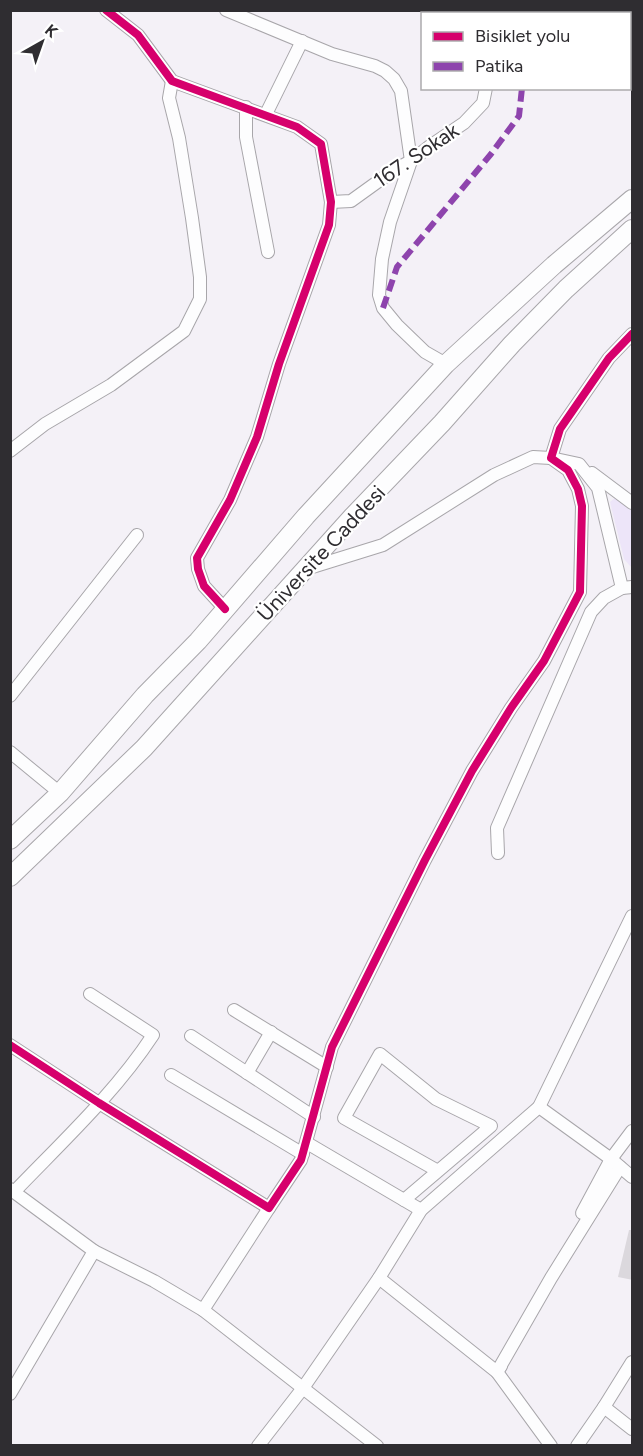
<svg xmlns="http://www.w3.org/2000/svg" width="643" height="1456" viewBox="0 0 643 1456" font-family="Figtree,sans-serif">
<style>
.green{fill:#ede5f9}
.building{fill:#dbd8dd}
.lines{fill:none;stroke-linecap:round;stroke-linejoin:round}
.street-casing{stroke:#a8a6aa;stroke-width:14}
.secondary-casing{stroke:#a8a6aa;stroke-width:20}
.street{stroke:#fdfdfe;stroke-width:12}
.secondary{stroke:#fdfdfe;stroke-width:18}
.quiet{stroke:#8e44ad;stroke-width:6;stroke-dasharray:12 6;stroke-linecap:butt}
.cycleway-casing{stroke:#fff;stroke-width:11}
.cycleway{stroke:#d6006c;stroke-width:8}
.labels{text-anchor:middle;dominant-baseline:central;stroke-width:4.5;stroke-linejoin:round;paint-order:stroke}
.street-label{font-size:21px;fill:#2f2d31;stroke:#fff}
</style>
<rect width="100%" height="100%" fill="#f4f1f7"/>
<polygon class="green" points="615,498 632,511 632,568 624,559 610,502"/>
<polygon class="building" points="629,1230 633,1230 633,1280 618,1277"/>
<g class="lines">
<g class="street-casing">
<g id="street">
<polyline points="106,10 138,35 172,81 297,127 321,144 331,202 329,225 279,364 257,437 230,500 197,558 198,569 204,586 225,609"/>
<polyline points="226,10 332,54 375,66 385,71 394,79 401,91 411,161 390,222 382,259 379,295 383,308 397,325 425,352 446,364"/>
<polyline points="444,10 449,14"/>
<polyline points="246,107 246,137 268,252"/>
<polyline points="266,114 302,41"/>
<polyline points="331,202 351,201 394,170 411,161 430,146 464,123 483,103 486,88"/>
<polyline points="10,451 45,424 111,385 184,331 200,299 200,277 192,218 179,138 169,98 172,81"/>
<polyline points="592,473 632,503"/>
<polyline points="309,568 383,545 494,475 533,457 551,458 579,464 598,488 622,588 632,587"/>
<polyline points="10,696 137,535"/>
<polyline points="10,752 60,793"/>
<polyline points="498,853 497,828 591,612 604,598 622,588"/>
<polyline points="234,1010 327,1067"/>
<polyline points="191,1036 314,1117"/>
<polyline points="10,1045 99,1103 269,1208 301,1160 332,1047 425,860 472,771 511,708 544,661 580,592 582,506 578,489 568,470 551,458 560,429 609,358 632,334"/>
<polyline points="247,1073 271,1032"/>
<polyline points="171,1075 303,1154"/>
<polyline points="539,1107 632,916"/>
<polyline points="307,1143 421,1210"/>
<path d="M10 1189 14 1192C62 1142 115 1093 153 1035L90 994"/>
<polyline points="404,1200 491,1126 436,1099 380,1054 344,1118 438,1171"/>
<polyline points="582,1213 611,1159 632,1177"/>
<polyline points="94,1251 154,1281 203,1310 377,1446"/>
<polyline points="379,1278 497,1372 551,1278 620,1167"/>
<polyline points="203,1310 269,1208"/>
<polyline points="632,1362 604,1407 632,1429"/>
<polyline points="501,1366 497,1372 551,1446"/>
<polyline points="10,1394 94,1251 14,1192"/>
<polyline points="258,1446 303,1388 379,1278 421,1210 539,1107 611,1159 632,1131"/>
<polyline points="577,1446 604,1407"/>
</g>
</g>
<g class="secondary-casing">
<g id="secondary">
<polyline points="10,840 60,793 145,695 198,641 306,516 446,364 554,265 632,199"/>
<polyline points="10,877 144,748 352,517 442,423 512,344 566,289 632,229"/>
</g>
</g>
<use href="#street" class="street"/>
<use href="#secondary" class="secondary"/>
<g class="quiet">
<polyline points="498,10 500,14"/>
<polyline points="383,308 397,267 491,154 519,116 522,88"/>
</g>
<g class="cycleway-casing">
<g id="cycleway">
<polyline points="106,10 138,35 172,81 297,127 321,144 331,202 329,225 279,364 257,437 230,500 197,558 198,569 204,586 225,609"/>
<polyline points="10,1045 99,1103 269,1208 301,1160 332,1047 425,860 472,771 511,708 544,661 580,592 582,506 578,489 568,470 551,458 560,429 609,358 632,334"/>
</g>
</g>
<use href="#cycleway" class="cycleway"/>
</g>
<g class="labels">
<g class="street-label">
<text transform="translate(416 155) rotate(-34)">167. Sokak</text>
<text transform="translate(321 553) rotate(-47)">Üniversite Caddesi</text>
</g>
</g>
<rect width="643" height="1456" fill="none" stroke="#2f2d31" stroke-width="24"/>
<rect x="421" y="12" width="210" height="78" fill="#ffffff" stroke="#acabad" stroke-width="1.5"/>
<rect x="433" y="32" width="30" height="9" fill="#d6006c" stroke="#acabad" stroke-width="1.5"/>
<text x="475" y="42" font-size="18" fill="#2f2d31">Bisiklet yolu</text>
<rect x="433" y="62" width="30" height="9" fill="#8e44ad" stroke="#acabad" stroke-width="1.5"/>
<text x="475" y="72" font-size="18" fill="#2f2d31">Patika</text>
<g transform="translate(42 42) rotate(40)" stroke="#ffffff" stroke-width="4.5" paint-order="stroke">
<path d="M0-4.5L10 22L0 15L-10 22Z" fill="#2f2d31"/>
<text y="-9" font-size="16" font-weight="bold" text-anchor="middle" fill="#2f2d31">K</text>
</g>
</svg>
